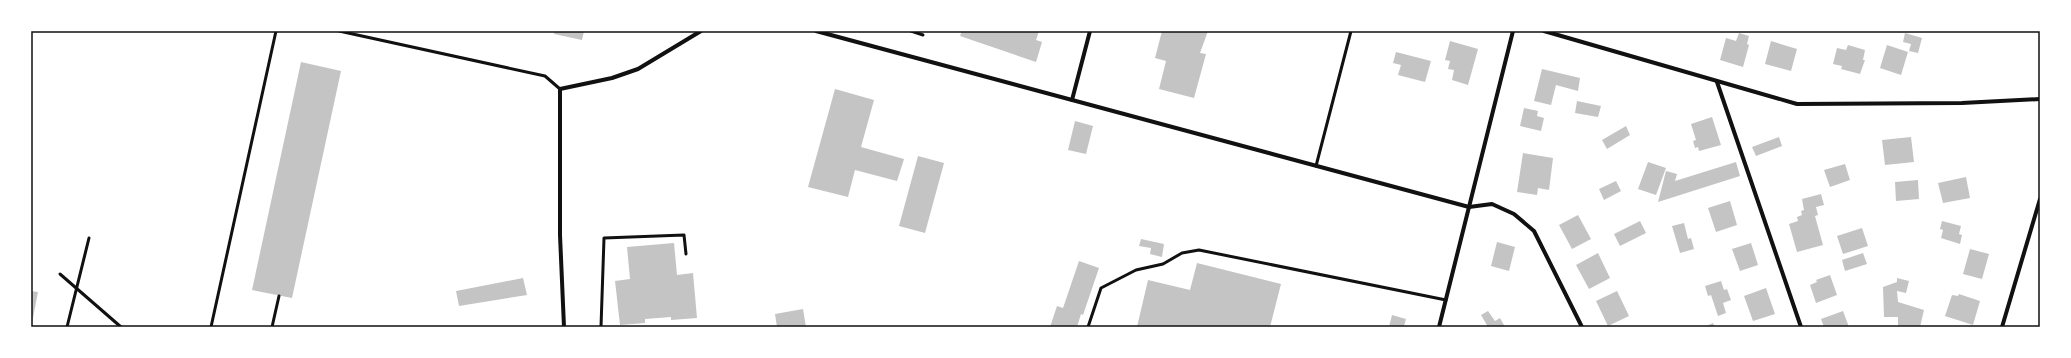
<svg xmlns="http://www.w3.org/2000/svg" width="2071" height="358" viewBox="0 0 2071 358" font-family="Overpass,sans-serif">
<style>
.building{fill:#c4c4c4}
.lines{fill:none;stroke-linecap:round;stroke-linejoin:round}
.service{stroke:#111;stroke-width:3}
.minor{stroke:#111;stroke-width:4}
.neatline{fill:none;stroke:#111;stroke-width:1.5}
</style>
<rect width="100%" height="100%" fill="#fff"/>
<g class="building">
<polygon points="555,31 584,31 582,40 554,34"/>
<polygon points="962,31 1039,31 1036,40 1042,42 1036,62 960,36"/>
<polygon points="1162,31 1208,31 1200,53 1206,54 1194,98 1159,89 1166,61 1155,58"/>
<polygon points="1739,33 1749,36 1747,44 1749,45 1743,67 1720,60 1726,38 1736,41"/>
<polygon points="1905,33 1922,38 1918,53 1909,51 1911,44 1903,42"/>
<polygon points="1450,41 1478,49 1468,85 1452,80 1454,70 1448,69 1450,61 1445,60"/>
<polygon points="1771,41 1797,49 1791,71 1765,64"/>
<polygon points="1848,45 1865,50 1863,60 1865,60 1860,74 1841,69 1842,66 1833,64 1837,48 1846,50"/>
<polygon points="1887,45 1908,52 1901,75 1880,68"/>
<polygon points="1396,52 1431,61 1425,82 1398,75 1401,65 1393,63"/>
<polygon points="301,62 341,71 292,298 252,290"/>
<polygon points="1542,69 1580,78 1578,91 1556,85 1551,105 1534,101"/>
<polygon points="835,89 874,100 861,147 904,159 897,181 855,170 848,197 808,187"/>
<polygon points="1577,101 1601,106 1598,117 1575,113"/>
<polygon points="1524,108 1538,111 1537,116 1544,118 1541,131 1520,126"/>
<polygon points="1712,117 1721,145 1699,151 1698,147 1695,148 1693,141 1696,140 1691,124"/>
<polygon points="1075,121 1093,126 1086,154 1068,150"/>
<polygon points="1626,126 1630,135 1607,149 1602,140"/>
<polygon points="1779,137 1782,146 1756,156 1752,147"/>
<polygon points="1911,137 1914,162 1885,165 1882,140"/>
<polygon points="1523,153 1553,158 1549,190 1538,188 1537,195 1517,192"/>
<polygon points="918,156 944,163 925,233 899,226"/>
<polygon points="1648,162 1666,168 1656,195 1638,189"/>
<polygon points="1736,162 1740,176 1658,202 1666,171 1677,174 1675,181"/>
<polygon points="1845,164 1850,180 1830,187 1824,170"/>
<polygon points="1966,177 1970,198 1943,203 1938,183"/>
<polygon points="1918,180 1919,199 1896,201 1895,182"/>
<polygon points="1616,181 1621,191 1604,200 1599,189"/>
<polygon points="1821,194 1824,205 1816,207 1818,215 1815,216 1823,245 1797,252 1789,224 1798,221 1797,217 1802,215 1801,211 1804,210 1802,199"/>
<polygon points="1730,201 1737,225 1716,232 1708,208"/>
<polygon points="1578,215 1591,239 1572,249 1559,225"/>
<polygon points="1640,221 1646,233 1620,246 1614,234"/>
<polygon points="1942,221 1961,226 1959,234 1962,235 1960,244 1941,238 1943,230 1940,229"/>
<polygon points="1684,223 1688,239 1691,238 1694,249 1680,253 1672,226"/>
<polygon points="1862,228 1868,246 1843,254 1837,236"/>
<polygon points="1141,239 1164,244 1162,257 1150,254 1151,248 1139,246"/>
<polygon points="1497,242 1515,247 1509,271 1491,266"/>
<polygon points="674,243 677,275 693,273 697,318 671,320 671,317 645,319 645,323 620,325 615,281 630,279 627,247"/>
<polygon points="1751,243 1758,265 1740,271 1732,249"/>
<polygon points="1970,249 1989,254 1982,279 1963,274"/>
<polygon points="1598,253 1610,278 1589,289 1576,265"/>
<polygon points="1863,253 1867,264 1845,271 1842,260"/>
<polygon points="1079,261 1099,268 1083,315 1081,314 1077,327 1050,327 1057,306 1063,308"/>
<polygon points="1197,263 1281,284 1270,327 1137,327 1148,280 1190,290"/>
<polygon points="1830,275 1837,295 1816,303 1810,285 1817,282 1816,280"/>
<polygon points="523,278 527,295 459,306 456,291"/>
<polygon points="1897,278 1909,281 1906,293 1897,291 1898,302 1924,310 1920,327 1901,327 1898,326 1898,317 1884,317 1883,287 1897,282"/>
<polygon points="1721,281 1724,290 1727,289 1731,300 1723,303 1726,313 1718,316 1711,295 1708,296 1705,286"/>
<polygon points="1766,288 1775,314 1753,321 1744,296"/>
<polygon points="31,291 38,292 32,323 31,323"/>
<polygon points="1617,291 1629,316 1608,326 1596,301"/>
<polygon points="1959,294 1980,301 1973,325 1945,316 1952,295 1958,296"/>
<polygon points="803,309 806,327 777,327 775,314"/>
<polygon points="1488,311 1495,321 1500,318 1505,327 1488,327 1481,315"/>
<polygon points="1843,311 1849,327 1824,327 1821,319"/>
<polygon points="1392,315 1406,319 1404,326 1408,327 1389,327"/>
<polygon points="1713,323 1715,327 1704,327"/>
</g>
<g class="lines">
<g class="service">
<polyline points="339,31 545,76 560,89"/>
<polyline points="911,31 923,35"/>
<polyline points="1316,166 1351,31"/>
<polyline points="60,274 121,327"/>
<polyline points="67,327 89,238"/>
<polyline points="211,327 276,31"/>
<polyline points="272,327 279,296"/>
<polyline points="601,327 604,238 684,235 686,254"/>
<polyline points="1088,327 1101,288 1136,270 1163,264 1182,253 1199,250 1446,300"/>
</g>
<g class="minor">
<polyline points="816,31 1469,207 1492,204 1514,214 1534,231 1582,327"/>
<polyline points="1544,31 1797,104 1962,103 2040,99"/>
<polyline points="1717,82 1801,327"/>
<polyline points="1072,100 1090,31"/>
<polyline points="564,327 560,235 560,89 612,78 638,69 701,31"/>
<polyline points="1439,327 1513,31"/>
<polyline points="2002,327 2040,199"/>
</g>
</g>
<rect width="2071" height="358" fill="none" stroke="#ffffff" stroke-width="64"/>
<rect x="32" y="32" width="2007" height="294" class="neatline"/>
</svg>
